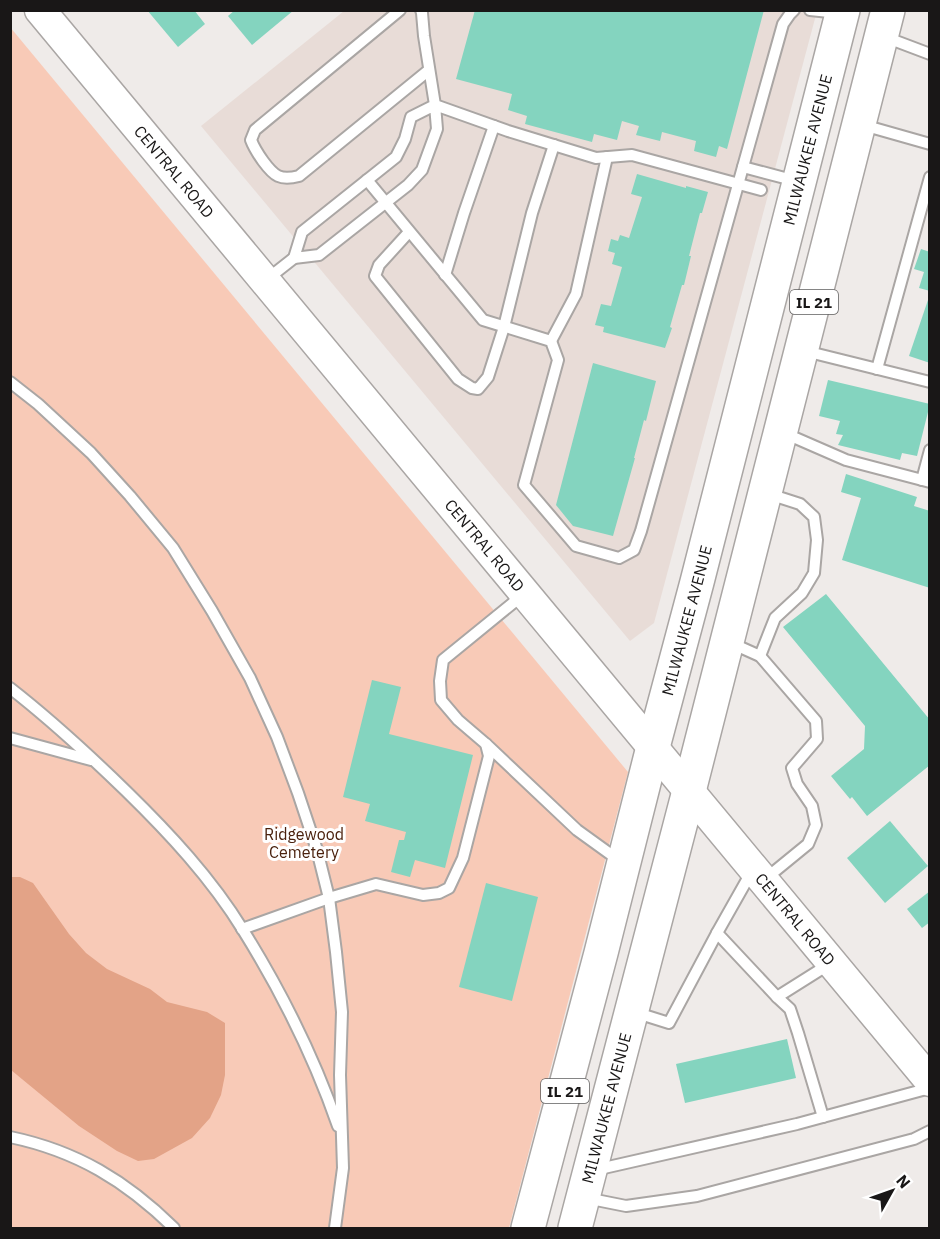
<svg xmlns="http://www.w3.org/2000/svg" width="940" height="1239" viewBox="0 0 940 1239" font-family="'IBM Plex Sans',sans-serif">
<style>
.built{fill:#e8dcd7}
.green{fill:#f8cab7}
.water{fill:#e3a387}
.building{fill:#84d4bf}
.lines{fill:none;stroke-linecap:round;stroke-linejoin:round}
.service-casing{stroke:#aaa6a4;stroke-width:14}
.secondary-casing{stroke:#aaa6a4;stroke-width:33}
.primary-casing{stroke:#aaa6a4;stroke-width:36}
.service{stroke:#fff;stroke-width:10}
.secondary{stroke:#fff;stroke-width:30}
.primary{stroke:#fff;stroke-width:33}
.labels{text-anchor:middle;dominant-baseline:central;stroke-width:6;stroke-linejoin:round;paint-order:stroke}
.shield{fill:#fff;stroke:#5e5d5d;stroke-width:1.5}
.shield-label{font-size:15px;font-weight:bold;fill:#191717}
.street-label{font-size:16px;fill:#191717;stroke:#fff}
.park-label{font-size:16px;fill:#4a210d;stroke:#fff}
</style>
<rect width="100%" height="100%" fill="#efebe9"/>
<polygon class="built" points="344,11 817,11 654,623 630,641 201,126"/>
<polygon class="green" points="10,27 628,772 509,1228 11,1228"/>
<polygon class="water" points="11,877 20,877 33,883 69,934 86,953 107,969 150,989 167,1002 207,1012 225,1023 225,1075 221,1095 210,1118 192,1138 154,1159 138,1161 117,1151 79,1126 11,1070"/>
<g class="building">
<polygon points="147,10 194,10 205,24 178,47"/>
<polygon points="235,10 294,10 252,45 228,16"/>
<polygon points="475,10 764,10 727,149 719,146 716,157 694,151 696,141 662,132 660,141 636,135 639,126 622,121 617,140 594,134 592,142 525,124 527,116 508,110 512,94 456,79"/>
<polygon points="637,174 686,188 686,186 708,192 702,213 700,213 689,256 691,256 684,285 682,285 670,327 672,328 665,348 603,332 604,327 595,325 601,304 611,306 622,267 612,264 615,253 608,251 611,239 618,241 620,235 629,238 642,197 631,194"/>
<polygon points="921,249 930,252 930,291 919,288 924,272 914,269"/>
<polygon points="929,297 930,297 930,363 909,356"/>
<polygon points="593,363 656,381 646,421 644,420 634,458 635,458 613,536 573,526 556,505"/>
<polygon points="828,380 930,404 917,456 902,453 900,460 838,445 843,435 836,434 840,421 819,416"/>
<polygon points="846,474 917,497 914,506 930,511 930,588 842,560 861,498 841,492"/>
<polygon points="826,594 930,720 930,765 867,816 852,797 850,799 831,776 864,749 865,726 783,627"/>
<polygon points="372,680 401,687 389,734 473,755 445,868 415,860 410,877 391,872 399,840 404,840 406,832 365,821 370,804 343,797"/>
<polygon points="890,821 928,866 885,903 847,858"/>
<polygon points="486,883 538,897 512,1001 459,987"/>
<polygon points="930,891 930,922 922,928 907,909"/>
<polygon points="787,1039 796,1078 685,1103 676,1064"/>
</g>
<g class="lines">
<g class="service-casing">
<g id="service">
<path d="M400 10 255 130 251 140C254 148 258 154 263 161 274 176 280 181 299 176L429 70"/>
<polyline points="421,10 422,13 424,36 435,105 437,129 422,170 408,185 319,255 294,258 302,232 396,157 405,139 411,117 435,105 508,131 596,158 632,155 761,190"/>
<polyline points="810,10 839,13"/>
<polyline points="885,37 930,54"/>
<polyline points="863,125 930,144"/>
<polyline points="743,167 796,181"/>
<polyline points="367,180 483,320 551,341 558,360 524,485 576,546 619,558 634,550 641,531 783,24 790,14 794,10"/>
<polyline points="409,232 379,265 375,276 458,379 472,388 478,389 488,377 504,327 532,213 554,145"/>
<polyline points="445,275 464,213 494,126"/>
<polyline points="266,280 294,258"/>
<polyline points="551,341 576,294 607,157"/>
<polyline points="805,351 930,382"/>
<polyline points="877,369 930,177"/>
<polyline points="10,382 38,404 91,453 130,496 173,548 212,611 250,678 277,737 298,793 317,850 329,898 336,952 342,1012 340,1075 343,1168 335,1228"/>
<polyline points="784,433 846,460 930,482"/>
<polyline points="922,480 930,450"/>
<polyline points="731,643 760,656 816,721 817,739 792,768 797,784 812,806 816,825 808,844 764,880"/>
<polyline points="760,656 775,618 802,593 814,573 817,540 814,517 800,504 769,494"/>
<path d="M10 688C51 720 89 755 126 791 169 833 211 878 243 930 281 991 314 1057 338 1126"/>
<polyline points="10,738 91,760"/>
<polyline points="486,744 577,830 613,856 622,860"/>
<polyline points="752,871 717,933 777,997 831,963"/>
<polyline points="242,929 329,898 376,884 423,895 439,893 449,888 463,858 489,756 486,744 458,720 441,700 440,681 443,660 524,594"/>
<polyline points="777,997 790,1009 798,1033 823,1117"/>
<polyline points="634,1012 669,1023 717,933"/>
<path d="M10 1137C77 1151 126 1181 174 1228"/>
<polyline points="595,1170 797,1124 930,1088"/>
<polyline points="586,1198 626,1206 697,1196 914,1139 930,1131"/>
</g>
</g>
<g class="secondary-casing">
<g id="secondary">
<path id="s1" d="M40 10 930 1081"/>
</g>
</g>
<g class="primary-casing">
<g id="primary">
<path id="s2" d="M528 1228 601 953 653 747 697 582 843 10"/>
<path id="s3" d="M575 1228 689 791 888 10"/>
</g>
</g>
<use href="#service" class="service"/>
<use href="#secondary" class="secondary"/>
<use href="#primary" class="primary"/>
</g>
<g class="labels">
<g class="shield">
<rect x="790" y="290" width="48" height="24" rx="4.5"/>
<rect x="541" y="1079" width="48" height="24" rx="4.5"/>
</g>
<g class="shield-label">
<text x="814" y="302">IL 21</text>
<text x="565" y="1091">IL 21</text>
</g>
<g class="street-label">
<text stroke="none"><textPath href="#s2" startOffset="1114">MILWAUKEE AVENUE</textPath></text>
<text stroke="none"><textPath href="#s1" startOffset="210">CENTRAL ROAD</textPath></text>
<text stroke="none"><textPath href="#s1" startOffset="696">CENTRAL ROAD</textPath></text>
<text stroke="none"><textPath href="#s2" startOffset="628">MILWAUKEE AVENUE</textPath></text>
<text stroke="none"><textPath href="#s1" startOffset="1182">CENTRAL ROAD</textPath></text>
<text stroke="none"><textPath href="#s3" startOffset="124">MILWAUKEE AVENUE</textPath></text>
</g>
<g class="park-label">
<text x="304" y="834">Ridgewood<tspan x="304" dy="18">Cemetery</tspan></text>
</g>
</g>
<rect width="940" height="1239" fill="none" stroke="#191717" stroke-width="24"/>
<g transform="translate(892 1191) rotate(50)" stroke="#ffffff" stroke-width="4.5" paint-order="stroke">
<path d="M0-4.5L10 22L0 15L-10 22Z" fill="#191717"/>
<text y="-9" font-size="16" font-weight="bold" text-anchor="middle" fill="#191717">N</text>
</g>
</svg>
